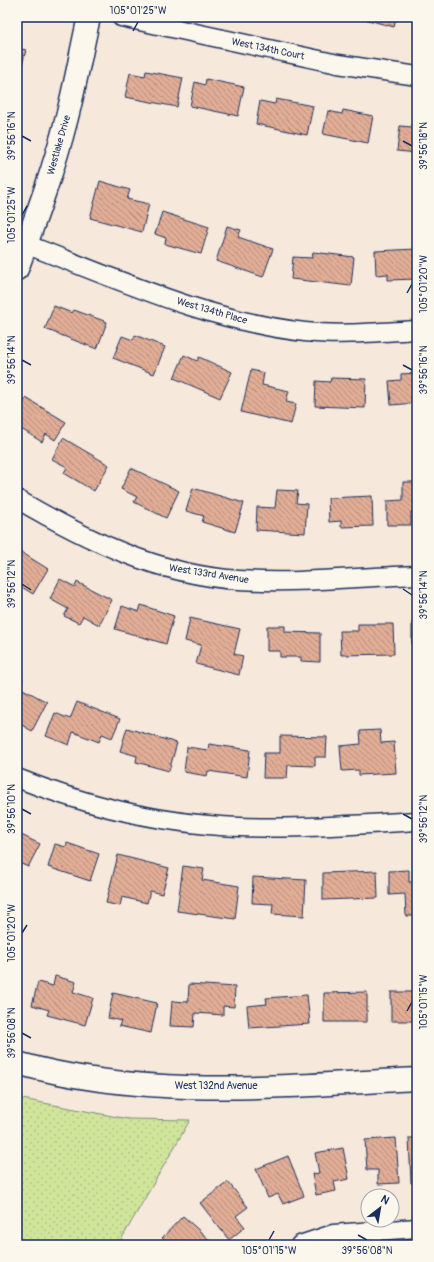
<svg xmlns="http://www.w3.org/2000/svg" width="434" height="1262" viewBox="0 0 434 1262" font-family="Pangolin,sans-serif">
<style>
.grass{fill:url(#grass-dots);stroke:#768a7c}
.building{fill:url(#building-back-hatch);stroke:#1b2f5e}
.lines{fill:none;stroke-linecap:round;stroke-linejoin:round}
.minor-casing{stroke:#1b2f5e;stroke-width:21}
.tertiary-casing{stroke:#1b2f5e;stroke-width:25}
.minor{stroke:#fbf7ec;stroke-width:18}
.tertiary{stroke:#fbf7ec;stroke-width:22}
.ticks{fill:none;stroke:#1b2f5e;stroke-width:1.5}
.labels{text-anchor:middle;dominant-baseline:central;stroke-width:3;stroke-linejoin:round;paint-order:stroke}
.street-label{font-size:10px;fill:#1b2f5e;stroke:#fbf7ec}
.neatline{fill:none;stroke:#1b2f5e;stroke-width:1.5}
.ticks-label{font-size:10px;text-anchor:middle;fill:#1b2f5e}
</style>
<defs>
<pattern id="grass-dots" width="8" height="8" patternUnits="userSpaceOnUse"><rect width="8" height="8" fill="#d0e59a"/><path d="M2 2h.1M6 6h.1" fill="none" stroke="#b2c587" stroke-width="1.8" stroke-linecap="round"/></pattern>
<pattern id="building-back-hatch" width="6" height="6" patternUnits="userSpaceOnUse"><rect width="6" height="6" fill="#e1ad95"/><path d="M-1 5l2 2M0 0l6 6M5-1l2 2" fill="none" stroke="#b68d7d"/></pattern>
</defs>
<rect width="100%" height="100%" fill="#f6e8db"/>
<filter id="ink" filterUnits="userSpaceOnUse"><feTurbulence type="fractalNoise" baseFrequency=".025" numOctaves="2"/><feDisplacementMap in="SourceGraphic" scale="8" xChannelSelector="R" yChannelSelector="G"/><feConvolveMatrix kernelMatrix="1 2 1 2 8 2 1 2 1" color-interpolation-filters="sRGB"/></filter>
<g filter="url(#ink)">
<polygon class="grass" points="17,1098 128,1119 190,1120 118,1245 17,1245"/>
<g class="building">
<polygon points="357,17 396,17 394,27"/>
<polygon points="17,48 26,50 18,80 17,79"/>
<polygon points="146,71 183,78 177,107 125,97 130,73 145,76"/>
<polygon points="206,79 244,87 238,116 190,106 195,82 205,85"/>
<polygon points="276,99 313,106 307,135 256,124 260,101 275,104"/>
<polygon points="343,110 373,116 368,143 323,134 328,111 342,114"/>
<polygon points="413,116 417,116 417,153 397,151 400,126 412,127"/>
<polygon points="100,181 130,190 127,199 149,204 142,232 90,218"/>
<polygon points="162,212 209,227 201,254 165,244 166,238 155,234"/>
<polygon points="227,226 241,230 238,237 273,249 263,277 216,261"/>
<polygon points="417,249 417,279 388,280 388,274 376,275 375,251"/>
<polygon points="313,252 354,257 351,286 291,279 293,257 312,258"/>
<polygon points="54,306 72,313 74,310 107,322 97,349 45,329"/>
<polygon points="135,335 165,347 154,374 113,358 122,336 133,340"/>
<polygon points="184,355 197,361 199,357 232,372 220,398 174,378"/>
<polygon points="251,370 264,373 262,385 289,391 286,402 296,404 291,424 241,412"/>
<polygon points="417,373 417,403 391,405 389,381 401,380 401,374"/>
<polygon points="331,378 366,379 365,408 315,406 316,381 330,382"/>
<polygon points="26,398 66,422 55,440 46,434 42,442 18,427 17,429 17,414"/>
<polygon points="63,438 109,465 94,491 64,473 67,467 52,459"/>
<polygon points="131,468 179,491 166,518 134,502 137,497 121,489"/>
<polygon points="403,482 417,482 417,512 411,512 411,525 387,525 387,501 403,500"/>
<polygon points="193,488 244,503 235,532 202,522 204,516 186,511"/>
<polygon points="277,490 298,491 296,503 307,504 305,533 256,530 257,507 275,508"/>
<polygon points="372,496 373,526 341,527 341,521 329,522 328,498"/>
<polygon points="21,552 48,569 33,594 17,584 17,556 18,557"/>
<polygon points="60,579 75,587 77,582 112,600 99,625 83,616 79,623 64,616 68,609 50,599"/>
<polygon points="141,605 174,616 166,644 115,629 122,606 139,612"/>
<polygon points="190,618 240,629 234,654 243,656 239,675 196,664 201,645 185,641"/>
<rect x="412" y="623" width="5" height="24"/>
<polygon points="358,624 393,624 394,654 341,655 340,631 358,631"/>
<polygon points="267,626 285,626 285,632 320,633 320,662 301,661 301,657 280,657 280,651 267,651"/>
<polygon points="17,676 23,679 19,687 47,702 32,731 17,722"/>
<polygon points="77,702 120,719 112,738 102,734 99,742 73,732 69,745 46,736 55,713 70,719"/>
<polygon points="127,728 177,743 169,771 136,762 137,756 120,751"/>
<polygon points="380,730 381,743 394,742 396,773 359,775 359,770 342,771 340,746 361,744 360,731"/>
<polygon points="280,736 327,737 326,757 315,757 315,766 288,765 287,778 263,778 264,753 280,753"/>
<polygon points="209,744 250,750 247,777 208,771 207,776 184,772 187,747 208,750"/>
<polygon points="17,833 40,844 28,867 17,862"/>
<polygon points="67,843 99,854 90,881 48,867 55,844 66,847"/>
<polygon points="118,855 169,868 162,894 150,891 147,903 122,897 120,906 106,903"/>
<polygon points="183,866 204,869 202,880 239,886 235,919 177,911"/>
<polygon points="409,870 409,882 417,882 417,916 406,916 405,894 389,895 389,871"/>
<polygon points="377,871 378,898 323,900 323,873"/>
<polygon points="253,877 306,880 304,916 272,914 273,904 252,903"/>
<polygon points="17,976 21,977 17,989"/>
<polygon points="55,976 76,982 73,992 93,998 85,1025 47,1015 49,1010 32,1005 38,982 53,986"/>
<polygon points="189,984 235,987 234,1007 223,1006 223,1015 195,1013 194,1027 170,1026 172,1001 188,1002"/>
<polygon points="367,992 367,1022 324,1022 324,993"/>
<rect x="391" y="992" width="26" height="29"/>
<polygon points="113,993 157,1003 151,1033 119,1026 121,1021 108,1018"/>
<polygon points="307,995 310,1024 249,1028 247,1006 267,1004 266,998"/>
<polygon points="396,1138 399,1183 378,1184 378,1170 367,1170 365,1140"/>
<polygon points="409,1138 417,1138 417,1182 411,1183"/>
<polygon points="343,1148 349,1179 334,1182 336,1191 316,1195 312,1174 319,1173 315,1153"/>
<polygon points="288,1156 304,1196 283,1204 278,1194 268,1198 256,1169"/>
<polygon points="228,1182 248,1207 236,1216 245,1227 229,1240 200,1203"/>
<polygon points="183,1216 215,1245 169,1245 162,1238"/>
</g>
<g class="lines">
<g class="minor-casing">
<g id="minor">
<polyline points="121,17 338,64 417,76"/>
<path d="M17 241C111 276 205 321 305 332 342 336 380 332 417 330"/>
<path d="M17 499C85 539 158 575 239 580 298 584 358 577 417 575"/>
<path d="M17 778C77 802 143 819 208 825 277 831 348 825 417 821"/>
<polyline points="300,1245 333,1234 417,1228"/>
</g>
</g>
<g class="tertiary-casing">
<g id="tertiary">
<path d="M17 269C35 220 53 172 66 121 75 87 81 52 89 17"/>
<path d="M17 1063C147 1100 284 1086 417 1079"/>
</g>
</g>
<use href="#minor" class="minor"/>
<use href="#tertiary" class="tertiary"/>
</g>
</g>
<path class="ticks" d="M133 31 138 22M22 136 31 141M403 141 412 146M22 215 27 206M407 293 412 284M22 360 31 365M403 365 412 370M22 584 31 590M403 589 412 595M22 809 31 814M403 814 412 819M22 933 27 925M407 1011 412 1002M22 1033 31 1038M358 1235 367 1240M269 1240 274 1231"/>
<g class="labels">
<g class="street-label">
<text transform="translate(268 49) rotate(12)">West 134th Court</text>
<text transform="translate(59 145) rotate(-74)">Westlake Drive</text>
<text transform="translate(212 311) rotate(16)">West 134th Place</text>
<text transform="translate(209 574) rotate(9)">West 133rd Avenue</text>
<text x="216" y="1086">West 132nd Avenue</text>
</g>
</g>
<rect width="434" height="1262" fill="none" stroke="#fbf7ec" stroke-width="44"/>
<g transform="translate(380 1208) rotate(31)"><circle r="19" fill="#fbf7ec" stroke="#a1a7b3"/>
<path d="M0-3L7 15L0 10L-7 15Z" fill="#1b2f5e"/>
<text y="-6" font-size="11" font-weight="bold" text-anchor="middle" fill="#1b2f5e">N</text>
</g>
<rect x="22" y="22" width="390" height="1218" class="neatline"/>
<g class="ticks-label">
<text x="138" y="14">105°01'25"W</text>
<text transform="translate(11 136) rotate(-90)" y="4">39°56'16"N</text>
<text transform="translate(423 146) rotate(-90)" y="4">39°56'18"N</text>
<text transform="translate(11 215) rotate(-90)" y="4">105°01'25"W</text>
<text transform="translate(423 284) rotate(-90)" y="4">105°01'20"W</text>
<text transform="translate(11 360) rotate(-90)" y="4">39°56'14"N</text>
<text transform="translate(423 370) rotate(-90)" y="4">39°56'16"N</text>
<text transform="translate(11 584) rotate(-90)" y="4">39°56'12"N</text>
<text transform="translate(423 595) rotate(-90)" y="4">39°56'14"N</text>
<text transform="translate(11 809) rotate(-90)" y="4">39°56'10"N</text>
<text transform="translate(423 819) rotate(-90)" y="4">39°56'12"N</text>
<text transform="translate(11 933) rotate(-90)" y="4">105°01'20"W</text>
<text transform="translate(423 1002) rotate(-90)" y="4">105°01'15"W</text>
<text transform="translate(11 1033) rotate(-90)" y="4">39°56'08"N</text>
<text x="269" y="1254">105°01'15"W</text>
<text x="367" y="1254">39°56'08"N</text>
</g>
</svg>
